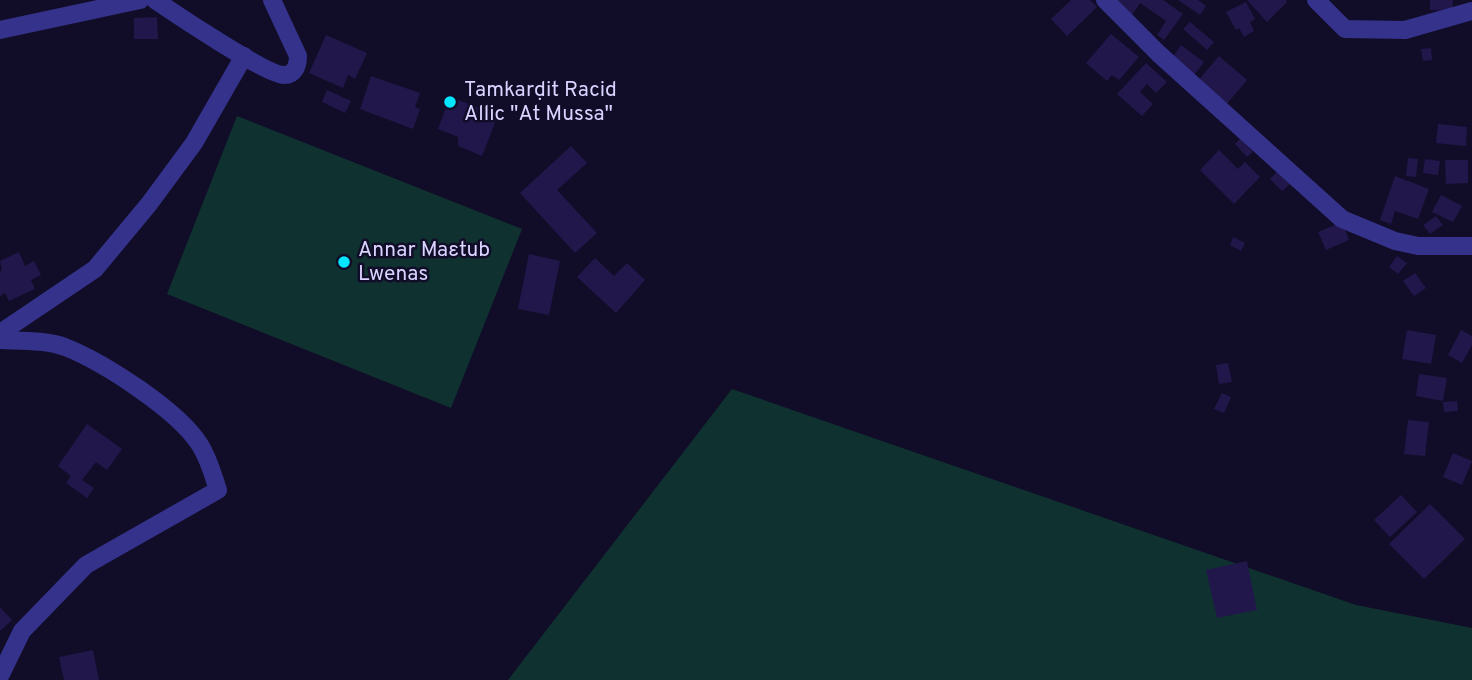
<svg xmlns="http://www.w3.org/2000/svg" width="1472" height="680" viewBox="0 0 1472 680" font-family="Overpass,sans-serif">
<style>
.green{fill:#0f3231}
.building{fill:#21174b}
.lines{fill:none;stroke-linecap:round;stroke-linejoin:round}
.minor{stroke:#35328c;stroke-width:18}
.poi-dot{fill:#00e6fe;stroke:#110d28;stroke-width:2.5}
.labels{text-anchor:middle;dominant-baseline:central;stroke-width:5;stroke-linejoin:round;paint-order:stroke}
.poi-label{font-size:21px;fill:#d8d3ff;stroke:#110d28;text-anchor:start}
</style>
<rect width="100%" height="100%" fill="#110d28"/>
<g class="green">
<polygon points="237,116 522,229 451,408 167,294"/>
<polygon points="732,389 1356,605 1472,628 1472,680 508,680"/>
</g>
<g class="building">
<polygon points="1071,0 1090,0 1097,7 1067,36 1051,19"/>
<polygon points="1116,0 1163,0 1183,14 1164,40 1157,35 1166,21 1140,3 1131,17"/>
<polygon points="1178,0 1198,0 1206,6 1200,15"/>
<polygon points="1247,0 1286,0 1287,2 1267,22"/>
<polygon points="1430,0 1453,0 1452,11 1430,10"/>
<polygon points="1246,2 1255,19 1250,22 1254,31 1244,37 1239,28 1236,30 1226,12"/>
<polygon points="157,17 158,39 134,39 134,18"/>
<polygon points="1190,22 1214,42 1207,50 1183,29"/>
<polygon points="1111,34 1139,57 1119,80 1112,75 1107,81 1086,63"/>
<polygon points="326,35 367,53 355,79 348,75 343,88 309,73"/>
<polygon points="1181,45 1204,62 1194,75 1172,58"/>
<polygon points="1431,48 1432,60 1423,61 1421,49"/>
<polygon points="1219,56 1247,80 1225,106 1197,82"/>
<polygon points="1146,63 1167,82 1156,93 1147,84 1140,92 1153,104 1142,116 1117,94"/>
<polygon points="371,76 420,93 415,107 420,109 413,129 360,109"/>
<polygon points="327,90 351,101 345,113 322,102"/>
<polygon points="450,97 498,115 482,156 458,146 458,137 438,129"/>
<polygon points="1438,124 1467,127 1466,146 1436,143"/>
<polygon points="1240,139 1253,152 1247,157 1235,144"/>
<polygon points="571,146 587,163 557,190 597,233 575,253 520,193"/>
<polygon points="1219,150 1238,169 1245,162 1260,177 1234,204 1200,170"/>
<polygon points="1408,158 1418,159 1416,177 1406,176"/>
<polygon points="1425,159 1440,161 1438,175 1423,173"/>
<polygon points="1445,160 1468,160 1468,183 1446,184"/>
<polygon points="1278,171 1290,184 1282,191 1270,179"/>
<polygon points="1395,176 1429,189 1418,219 1395,211 1391,224 1380,220"/>
<polygon points="1441,195 1462,206 1453,222 1432,212"/>
<polygon points="1436,216 1443,225 1430,234 1423,225"/>
<polygon points="1342,222 1349,240 1326,250 1318,232"/>
<polygon points="1233,237 1245,243 1241,251 1230,245"/>
<polygon points="19,252 25,266 34,261 41,275 31,280 35,289 9,301 5,293 0,296 0,272 2,270 0,261"/>
<polygon points="529,254 560,261 549,315 518,309"/>
<polygon points="1397,256 1407,263 1398,274 1389,267"/>
<polygon points="595,258 614,276 627,263 645,280 616,313 577,277"/>
<polygon points="1415,273 1426,288 1414,296 1403,281"/>
<polygon points="1407,330 1436,335 1431,364 1402,359"/>
<polygon points="1461,330 1472,336 1472,345 1462,363 1448,355"/>
<polygon points="1228,363 1232,382 1219,384 1216,365"/>
<polygon points="1419,374 1447,378 1443,401 1416,396"/>
<polygon points="1222,393 1231,397 1224,413 1214,409"/>
<polygon points="1457,401 1458,411 1444,412 1443,402"/>
<polygon points="1408,420 1429,422 1425,456 1404,454"/>
<polygon points="87,424 122,449 107,470 96,462 82,480 94,488 87,498 66,483 71,476 58,466"/>
<polygon points="1453,453 1472,461 1462,485 1443,477"/>
<polygon points="1401,495 1417,512 1390,537 1374,520"/>
<polygon points="1430,504 1465,539 1424,579 1389,544"/>
<polygon points="1247,561 1257,610 1217,618 1206,570"/>
<polygon points="0,607 12,620 0,631"/>
<polygon points="93,650 99,680 64,680 59,657"/>
</g>
<g class="lines">
<g class="minor">
<path d="M155 0C174 13 268 76 284 75 295 75 298 65 298 56L272 0"/>
<polyline points="1105,0 1159,54 1342,219 1395,241 1418,246 1472,246"/>
<polyline points="1316,0 1345,29 1405,30 1472,11"/>
<polyline points="0,30 140,0"/>
<polyline points="0,333 95,269 149,204 194,143 244,56"/>
<path d="M0 340C20 341 46 340 65 347 103 362 178 410 200 445 209 459 213 475 218 490L86 565 22 631 0 676"/>
</g>
</g>
<g class="poi-dot">
<circle cx="450" cy="102" r="7"/>
<circle cx="344" cy="262" r="7"/>
</g>
<g class="labels">
<g class="poi-label">
<text x="464" y="90">Tamkarḍit Racid<tspan x="464" dy="24">Allic "At Mussa"</tspan></text>
<text x="358" y="250">Annar Maɛtub<tspan x="358" dy="24">Lwenas</tspan></text>
</g>
</g>
</svg>
